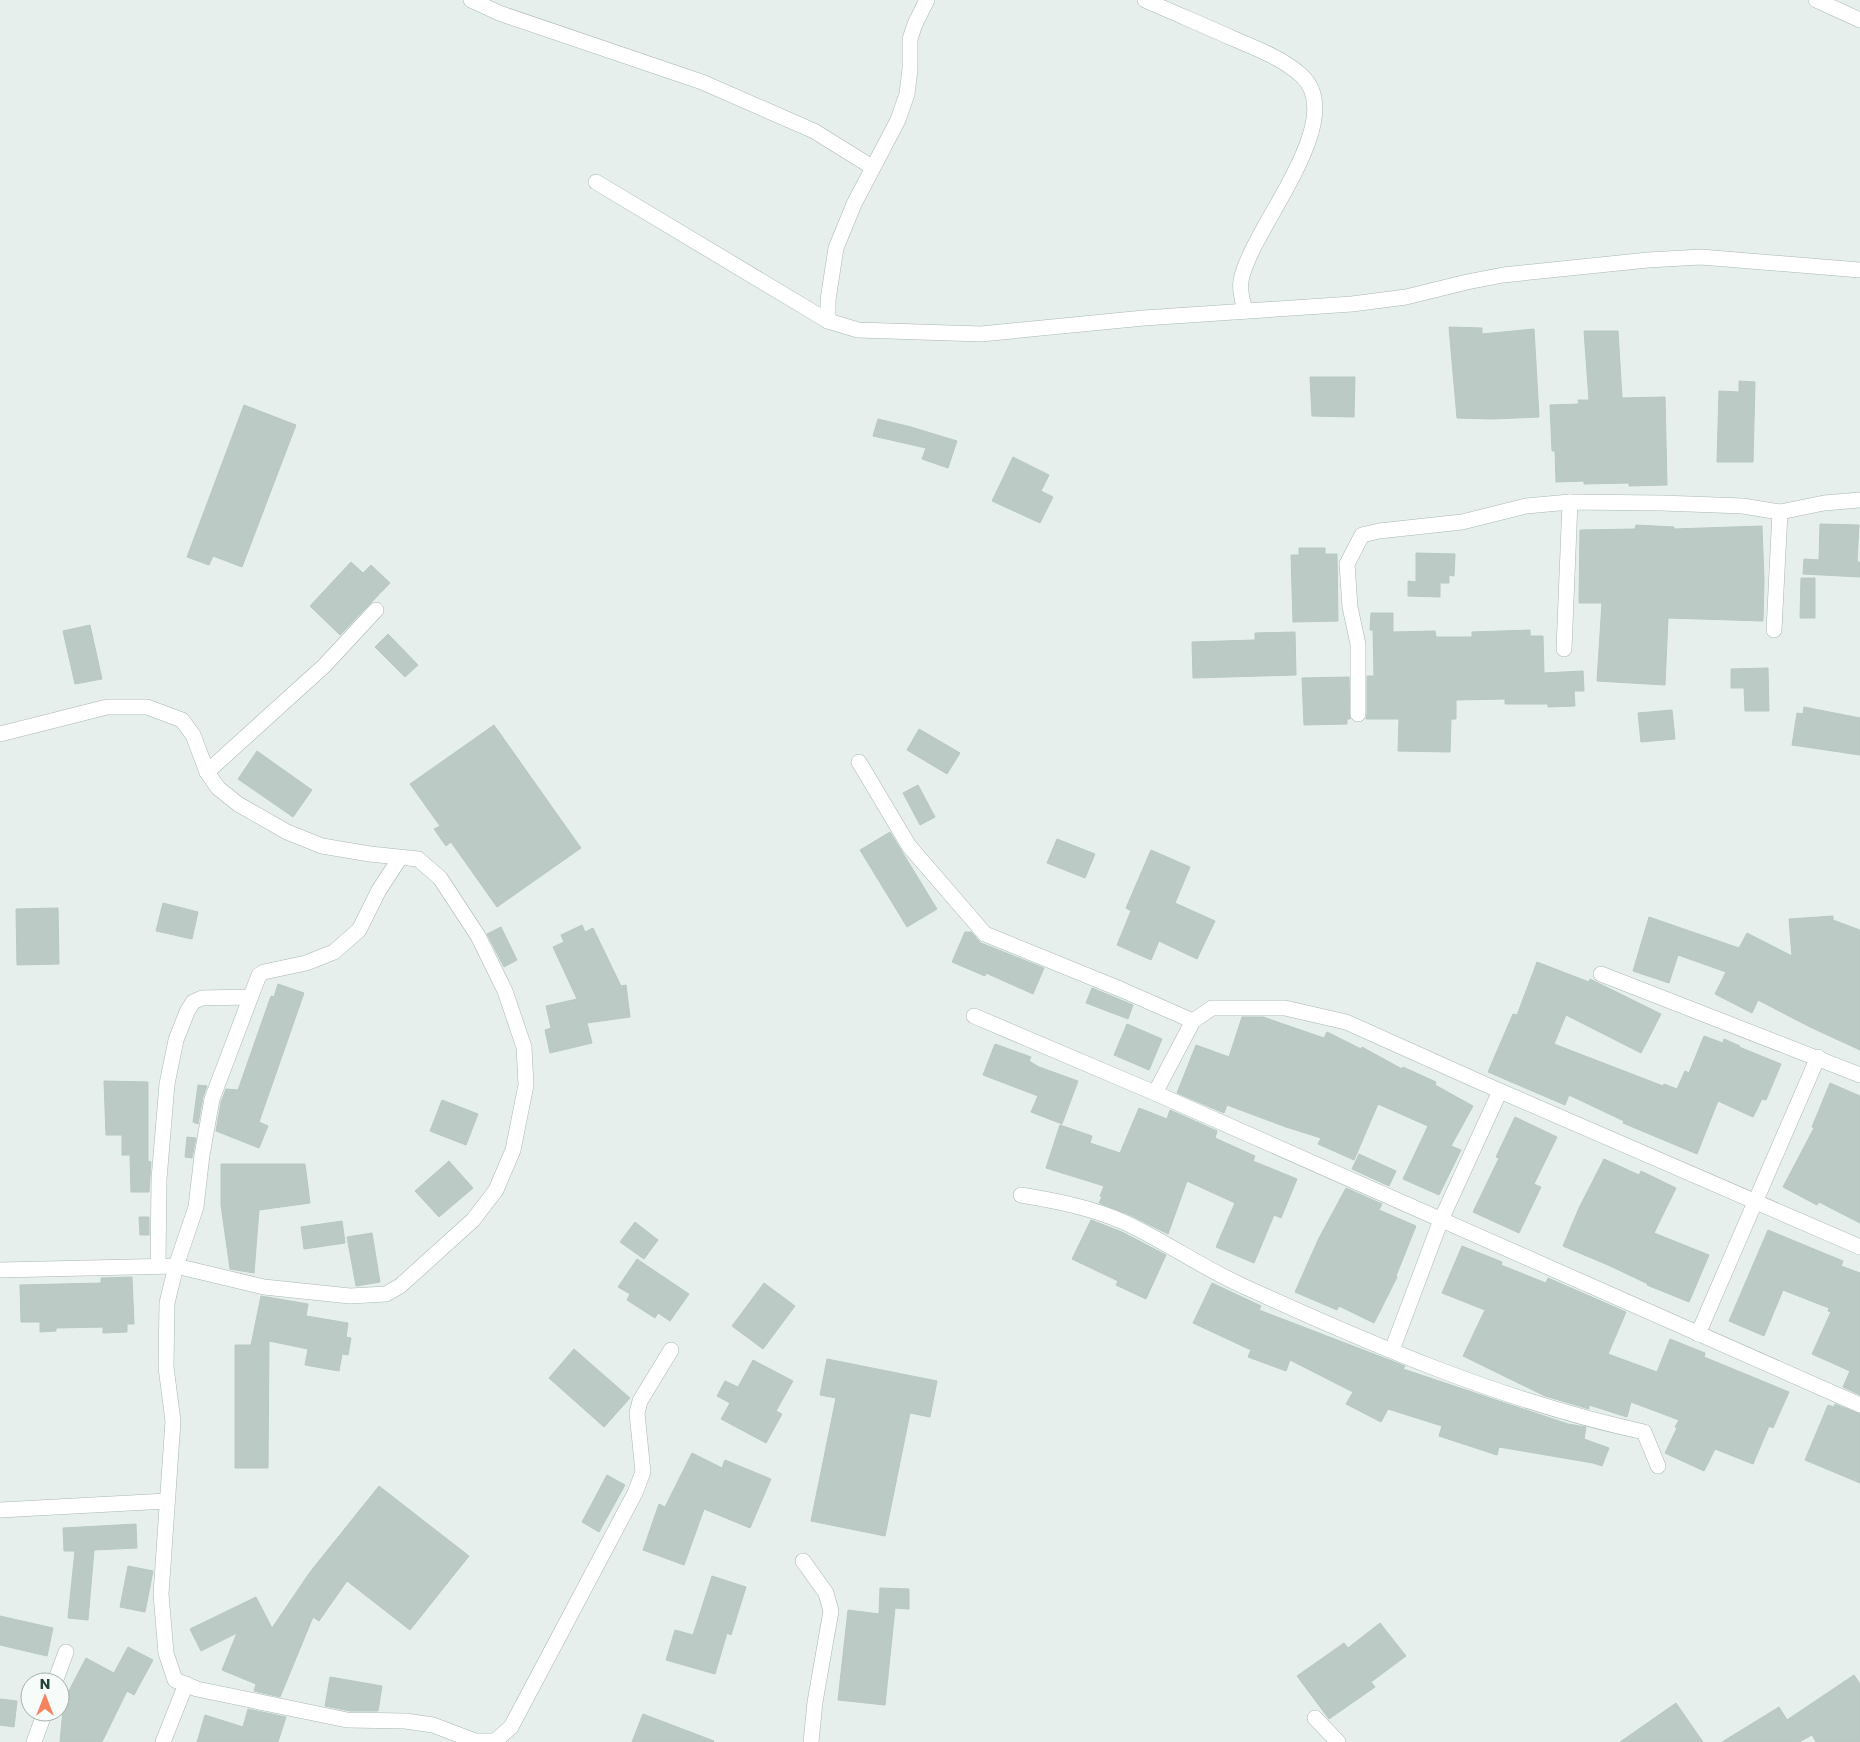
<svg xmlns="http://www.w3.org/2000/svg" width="1860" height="1742" viewBox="0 0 1860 1742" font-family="Poppins,sans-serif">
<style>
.building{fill:#bbcac4;stroke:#b8c9c2}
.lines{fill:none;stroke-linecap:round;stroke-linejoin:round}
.minor-casing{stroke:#a8b8b2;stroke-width:16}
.minor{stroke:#fff;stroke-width:15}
</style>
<rect width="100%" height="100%" fill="#e6efeb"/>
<g class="building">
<polygon points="1449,327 1482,328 1482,334 1534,329 1539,417 1493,419 1457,418"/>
<polygon points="1584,331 1618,331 1622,398 1665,397 1667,485 1629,486 1629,483 1584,484 1584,481 1556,482 1555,451 1552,451 1550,405 1579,404 1578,400 1589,400"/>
<polygon points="1310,377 1355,377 1354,417 1312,416"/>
<polygon points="1739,381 1755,382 1753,462 1717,462 1719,391 1739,392"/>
<polygon points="244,405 296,425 242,567 213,556 209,565 187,557"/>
<polygon points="878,419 911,427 957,441 948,468 922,459 926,448 873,436"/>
<polygon points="1013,457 1049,475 1041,491 1053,497 1040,523 992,501"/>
<polygon points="1820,524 1859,525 1857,562 1860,562 1860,577 1803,574 1804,559 1819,560"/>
<polygon points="1636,525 1674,527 1674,529 1762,526 1764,581 1763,621 1668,618 1665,685 1597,681 1602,603 1579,603 1580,530 1635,529"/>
<polygon points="1299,548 1325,548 1325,554 1337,554 1338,621 1293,622 1291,555 1299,555"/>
<polygon points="1416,553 1455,554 1454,576 1449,575 1449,583 1440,583 1440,597 1408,596 1408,581 1416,582"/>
<polygon points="351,562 363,573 371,565 390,583 340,635 310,606"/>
<polygon points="1801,578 1815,578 1815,618 1800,618"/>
<polygon points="1371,613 1393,613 1393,632 1435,631 1436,637 1472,637 1472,632 1530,630 1530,636 1543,636 1544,673 1583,671 1584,691 1574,691 1575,706 1548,707 1548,704 1505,704 1505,699 1456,700 1456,719 1451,719 1450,752 1398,751 1399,719 1366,719 1367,714 1367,676 1374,676 1373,630 1370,630"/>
<polygon points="90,625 102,679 75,684 63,631"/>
<polygon points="1295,632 1296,675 1193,678 1192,642 1255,640 1255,633"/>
<polygon points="388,634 418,665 405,677 375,647"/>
<polygon points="1768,668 1769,711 1745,711 1744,688 1731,688 1731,669"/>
<polygon points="1349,677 1350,719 1347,719 1347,724 1304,725 1302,678"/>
<polygon points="1804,707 1860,718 1860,755 1792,745 1797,713 1803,714"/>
<polygon points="1672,710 1675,739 1641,742 1638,713"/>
<polygon points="494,725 581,848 497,907 451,842 446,846 434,829 440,826 410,784"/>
<polygon points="919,729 960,753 947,774 907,750"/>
<polygon points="257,751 312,790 293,817 238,779"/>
<polygon points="918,785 935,817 920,825 903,793"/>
<polygon points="890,832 937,909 907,927 860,850"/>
<polygon points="1057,839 1095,854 1085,878 1047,863"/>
<polygon points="1151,850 1190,867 1175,903 1215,921 1197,959 1159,941 1151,960 1117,945 1131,911 1126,908"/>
<polygon points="163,903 198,912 192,939 156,931"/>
<polygon points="58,908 59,964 17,965 16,909"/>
<polygon points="1833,916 1833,920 1860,930 1860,1050 1810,1027 1758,1000 1752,1013 1715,994 1726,972 1678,955 1669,983 1633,971 1649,917 1739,948 1747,933 1792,956 1789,919"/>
<polygon points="582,925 585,932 593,928 621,986 626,985 630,1017 587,1023 592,1043 550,1053 545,1030 551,1028 546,1006 577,999 553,947 564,942 561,935"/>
<polygon points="501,927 517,960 504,967 487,934"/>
<polygon points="965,932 971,932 981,943 1044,968 1033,994 986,973 985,976 952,962"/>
<polygon points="1537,962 1589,982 1590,979 1661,1014 1641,1053 1566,1015 1554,1044 1663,1086 1664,1084 1677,1089 1685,1071 1689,1073 1704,1036 1723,1043 1724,1039 1740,1046 1739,1047 1781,1064 1766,1100 1762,1099 1753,1117 1718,1101 1697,1154 1623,1123 1624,1121 1569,1095 1565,1105 1488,1072 1513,1014 1517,1015"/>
<polygon points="278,984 304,993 259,1122 268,1126 259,1148 216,1131 221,1102 226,1089 238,1090 271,996 274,997"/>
<polygon points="1092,988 1133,1005 1128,1019 1086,1003"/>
<polygon points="1242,1017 1263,1017 1324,1038 1327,1032 1361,1049 1362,1047 1402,1069 1403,1067 1436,1082 1435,1085 1473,1106 1451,1146 1461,1150 1439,1195 1403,1179 1428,1126 1378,1104 1354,1160 1318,1144 1321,1138 1286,1127 1227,1105 1224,1113 1177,1093 1196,1045 1229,1057"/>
<polygon points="1127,1024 1162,1039 1149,1070 1114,1055"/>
<polygon points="995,1044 1031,1057 1029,1061 1039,1067 1078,1081 1062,1124 1031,1112 1038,1096 983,1075"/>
<polygon points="104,1081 148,1082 148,1161 151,1162 149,1192 131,1192 130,1155 122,1155 122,1135 106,1135"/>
<polygon points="1830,1083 1860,1096 1860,1223 1819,1202 1817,1205 1783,1187 1814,1128 1812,1127"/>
<polygon points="198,1085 207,1086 203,1097 198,1124 193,1122"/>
<polygon points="442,1100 478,1114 466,1145 430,1131"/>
<polygon points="1139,1108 1167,1119 1170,1110 1217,1131 1215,1138 1255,1156 1253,1161 1297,1179 1281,1218 1274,1215 1254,1263 1216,1247 1235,1203 1187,1181 1168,1234 1130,1215 1099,1203 1102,1197 1100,1196 1104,1186 1046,1168 1060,1125 1092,1136 1090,1143 1120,1153"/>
<polygon points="1515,1117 1557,1137 1534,1184 1541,1187 1519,1233 1473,1212 1499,1158 1496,1157"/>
<polygon points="187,1137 196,1138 192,1158 185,1157"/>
<polygon points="1359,1154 1396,1171 1389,1186 1352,1169"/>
<polygon points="1604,1159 1639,1175 1641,1171 1676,1188 1654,1233 1709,1255 1689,1302 1647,1285 1648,1284 1608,1265 1563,1246 1579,1208"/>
<polygon points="449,1161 473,1188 439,1217 415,1191"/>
<polygon points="221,1164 305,1164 310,1203 259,1210 254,1273 230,1269 221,1205"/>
<polygon points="1346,1188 1382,1204 1379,1210 1416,1226 1396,1276 1397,1277 1374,1323 1339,1306 1337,1310 1295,1292 1319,1238"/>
<polygon points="139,1217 149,1217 149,1235 140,1235"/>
<polygon points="1091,1220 1122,1232 1166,1255 1146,1299 1116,1285 1118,1281 1072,1259"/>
<polygon points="342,1221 345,1243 304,1249 301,1227"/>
<polygon points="635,1222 658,1240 644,1259 620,1242"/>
<polygon points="1768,1230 1843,1261 1841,1266 1860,1273 1860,1395 1843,1387 1850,1371 1812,1354 1831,1312 1828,1311 1829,1308 1783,1290 1764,1336 1729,1321"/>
<polygon points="372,1233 380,1282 356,1286 347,1237"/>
<polygon points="1462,1246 1502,1262 1501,1265 1546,1283 1548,1278 1626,1312 1608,1354 1657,1372 1670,1339 1705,1353 1704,1357 1789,1392 1773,1428 1769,1426 1753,1464 1715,1449 1704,1471 1665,1453 1677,1428 1675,1427 1679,1420 1631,1402 1627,1417 1589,1405 1589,1409 1545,1396 1463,1356 1485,1310 1442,1293"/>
<polygon points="637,1259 689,1294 670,1321 658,1313 655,1318 627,1300 630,1294 618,1287"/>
<polygon points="132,1277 134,1324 127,1324 127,1332 103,1333 103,1327 56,1328 56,1331 40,1332 40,1322 21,1322 20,1285 101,1283 101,1278"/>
<polygon points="764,1283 795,1306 763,1349 732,1326"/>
<polygon points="1212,1283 1261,1306 1259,1310 1405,1366 1403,1369 1568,1424 1586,1427 1584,1439 1609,1448 1602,1466 1593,1463 1499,1447 1497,1455 1439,1436 1442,1426 1388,1409 1381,1422 1346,1404 1353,1392 1290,1360 1286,1371 1248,1357 1251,1350 1193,1323"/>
<polygon points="261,1296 308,1304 306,1316 348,1323 346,1337 351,1338 348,1355 342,1354 339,1371 305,1365 308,1349 269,1341 268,1468 235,1468 235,1345 251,1345"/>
<polygon points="574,1349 630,1398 604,1427 549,1378"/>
<polygon points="827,1359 937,1381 930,1417 910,1413 885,1536 811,1521 836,1398 820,1395"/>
<polygon points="753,1360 793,1381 776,1411 782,1414 766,1443 721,1419 730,1403 717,1396 725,1381 738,1387"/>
<polygon points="1835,1404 1860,1414 1860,1483 1805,1460 1828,1405 1834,1407"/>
<polygon points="692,1453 722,1468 725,1460 771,1479 750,1528 704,1509 684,1565 643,1550 659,1504 665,1507"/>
<polygon points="607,1475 625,1485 599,1532 582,1522"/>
<polygon points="379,1486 469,1556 410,1630 347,1581 319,1621 313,1617 280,1697 254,1691 256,1684 222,1670 237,1633 201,1651 190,1629 256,1597 272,1628 310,1572"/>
<polygon points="136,1524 137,1548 94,1550 88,1620 68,1618 75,1551 64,1551 63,1528"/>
<polygon points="128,1566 153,1571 145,1612 120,1607"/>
<polygon points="712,1576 746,1587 731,1635 727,1633 715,1674 666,1660 675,1630 693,1635"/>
<polygon points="880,1588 909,1589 909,1609 895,1608 885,1705 838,1700 848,1610 879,1614"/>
<polygon points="0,1616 53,1628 47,1656 0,1645"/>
<polygon points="1380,1623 1406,1656 1371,1682 1375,1687 1329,1719 1297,1676 1344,1643 1348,1648"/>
<polygon points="128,1647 153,1660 134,1695 127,1691 102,1742 60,1742 63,1710 60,1708 86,1658 114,1673"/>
<polygon points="1854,1675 1860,1684 1860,1742 1816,1742 1812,1735 1799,1742 1722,1742 1779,1707 1787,1720"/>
<polygon points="330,1677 382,1686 378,1711 350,1711 325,1706"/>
<polygon points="0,1699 17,1701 14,1727 0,1725"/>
<polygon points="1676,1703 1703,1742 1620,1742"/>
<polygon points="248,1709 286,1717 278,1742 197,1742 205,1715 243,1727"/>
<polygon points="643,1714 714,1741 713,1742 632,1742"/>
</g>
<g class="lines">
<g class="minor-casing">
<g id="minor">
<polyline points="471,0 499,13 702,82 814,131 872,167"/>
<path d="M1145 0C1174 13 1203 25 1232 38 1255 48 1283 58 1302 76 1350 121 1249 231 1241 281 1239 290 1243 302 1245 311"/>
<polyline points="1816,0 1860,20"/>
<polyline points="596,182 828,321 858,330 981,334 1144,318 1352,304 1406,297 1467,282 1503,275 1648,260 1701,257 1860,270"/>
<polyline points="828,321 828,300 836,248 854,204 898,120 907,94 910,69 910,39 915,24 927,0"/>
<polyline points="1774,630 1780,512"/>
<polyline points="1564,649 1570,502"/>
<polyline points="1358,714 1358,644 1350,607 1347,564 1362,535 1379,531 1462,522 1526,506 1570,502 1662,503 1743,506 1780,512 1824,503 1860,500"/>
<polyline points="0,734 107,707 147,707 182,720 193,735 207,772 218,788 238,804 287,832 322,846 370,854 418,859 440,878 478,936 505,991 524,1047 526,1085 513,1150 496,1190 473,1220 400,1286 386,1294 350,1296 264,1287 176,1266 0,1270"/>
<polyline points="859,762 909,846 985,934 1120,989 1193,1021"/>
<polyline points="207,772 324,666 376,610"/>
<polyline points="400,858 379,890 359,930 334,952 306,963 264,972 259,975 212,1099 202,1155 196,1207 176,1266 167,1303 166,1367 173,1421 161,1594 166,1653 175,1680 197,1689 347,1720 405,1721 433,1725 475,1741 495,1741 511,1727 635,1493 643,1472 637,1413 640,1401 671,1350"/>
<polyline points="1601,974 1860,1075"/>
<polyline points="974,1016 1155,1093 1860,1405"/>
<polyline points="1155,1093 1193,1021 1212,1008 1285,1008 1346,1022 1500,1091 1860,1247"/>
<path d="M1021 1195C1057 1201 1093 1208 1126 1223 1166 1242 1203 1268 1243 1286 1372 1345 1505 1402 1644 1432L1658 1466"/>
<polyline points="158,1266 159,1179 167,1084 176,1040 187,1012 193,1002 202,998 250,997"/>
<polyline points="1698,1334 1818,1057"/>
<polyline points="1392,1350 1441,1220 1500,1091"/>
<polyline points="0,1510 167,1501"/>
<polyline points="803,1561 826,1593 831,1611 815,1702 811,1742"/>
<polyline points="55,1682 66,1652"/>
<polyline points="1315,1718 1338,1742"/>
<polyline points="34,1742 45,1712"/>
<polyline points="163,1742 186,1684"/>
</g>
</g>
<use href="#minor" class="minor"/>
</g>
<g transform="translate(45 1697)"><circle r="24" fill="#f7fbf9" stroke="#a3b1ad"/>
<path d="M0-4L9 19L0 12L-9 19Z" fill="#f4845f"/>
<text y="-8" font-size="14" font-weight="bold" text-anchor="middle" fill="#24423a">N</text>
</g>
</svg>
